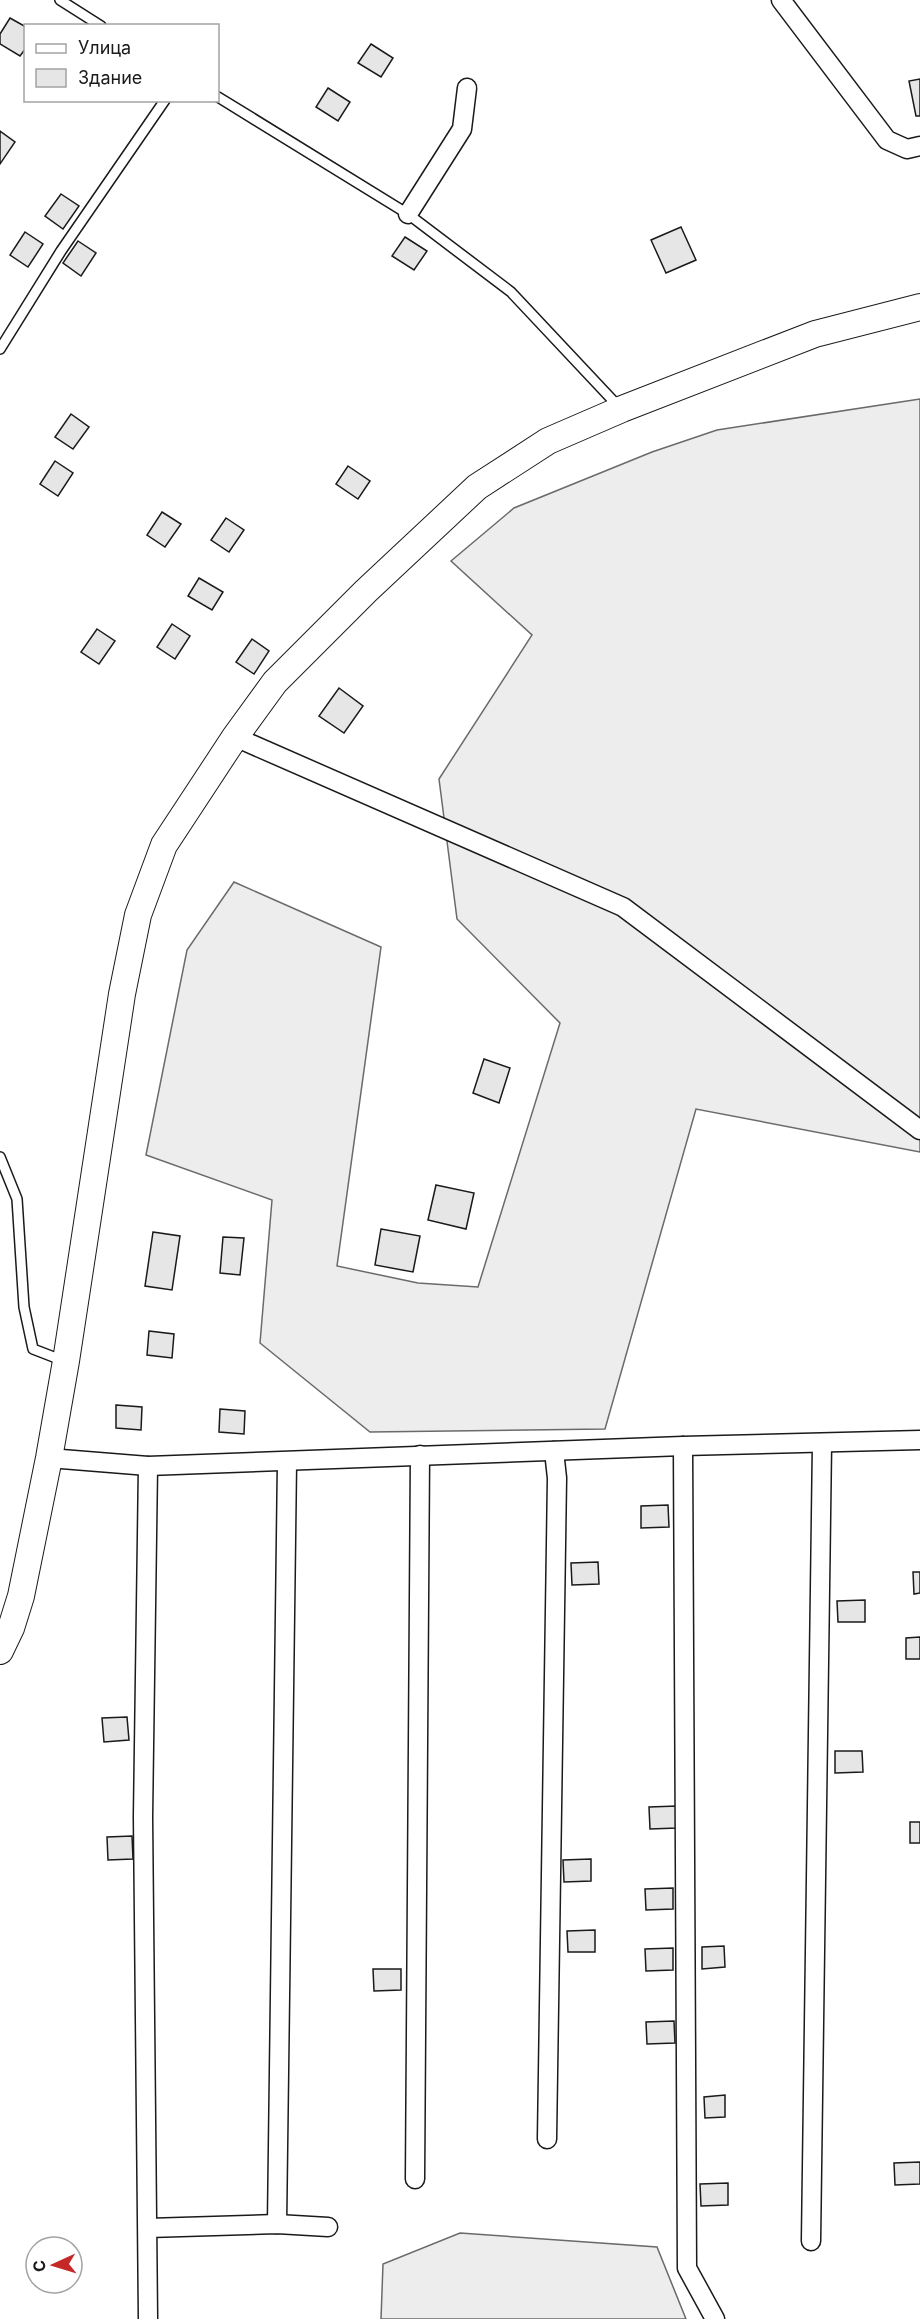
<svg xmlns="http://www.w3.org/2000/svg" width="920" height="2319" viewBox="0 0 920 2319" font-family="Inter,sans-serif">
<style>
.built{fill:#ededed;stroke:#6a6a6a;stroke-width:1.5}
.building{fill:#e6e6e6;stroke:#1a1a1a;stroke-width:1.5}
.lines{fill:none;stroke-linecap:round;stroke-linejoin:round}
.service-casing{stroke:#1a1a1a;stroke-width:12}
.minor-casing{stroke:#1a1a1a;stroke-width:21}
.secondary-casing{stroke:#1a1a1a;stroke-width:28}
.service{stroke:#fff;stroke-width:9}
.minor{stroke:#fff;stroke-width:18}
.secondary{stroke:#fff;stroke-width:26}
</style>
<rect width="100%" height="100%" fill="#fff"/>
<g class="built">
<polygon points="920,399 920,1152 696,1109 605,1429 370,1432 260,1343 272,1200 146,1155 187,950 234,882 381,947 337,1266 418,1283 478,1287 560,1023 457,919 439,779 532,635 451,561 514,508 652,452 717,430"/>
<polygon points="460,2233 657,2247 686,2319 381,2319 383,2264"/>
</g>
<g class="building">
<polygon points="10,18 26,27 26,48 20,56 0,44 0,34"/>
<polygon points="371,44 393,58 381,77 358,63"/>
<polygon points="920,79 920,116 916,116 909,81"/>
<polygon points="328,88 350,102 338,121 316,107"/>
<polygon points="0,131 15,142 0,164"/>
<polygon points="61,194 79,206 63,229 45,216"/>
<polygon points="681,227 696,260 666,273 651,240"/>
<polygon points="25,232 43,244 28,267 10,255"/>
<polygon points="405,237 427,251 414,270 392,256"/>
<polygon points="78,241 96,253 81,276 63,263"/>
<polygon points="71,414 89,427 73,449 55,437"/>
<polygon points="55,461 73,473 58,496 40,484"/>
<polygon points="348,466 370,481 358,499 336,484"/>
<polygon points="162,512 181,524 165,547 147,535"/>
<polygon points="226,518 244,530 229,552 211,540"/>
<polygon points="199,578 223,592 212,610 188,596"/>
<polygon points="172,624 190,636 175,659 157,647"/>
<polygon points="97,629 115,641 99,664 81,652"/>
<polygon points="252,639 269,651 254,674 236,662"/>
<polygon points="339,688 363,706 344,733 319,716"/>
<polygon points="484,1059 510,1068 499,1103 473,1093"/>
<polygon points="436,1185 474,1193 466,1229 428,1220"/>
<polygon points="381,1229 420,1236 413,1272 375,1265"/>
<polygon points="153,1232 180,1236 172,1290 145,1286"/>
<polygon points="223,1237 244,1238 240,1275 220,1273"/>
<polygon points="149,1331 174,1334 172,1358 147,1355"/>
<polygon points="116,1405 142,1407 141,1430 116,1428"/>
<polygon points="220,1409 245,1411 244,1434 219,1432"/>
<polygon points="668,1505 669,1527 641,1528 641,1506"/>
<polygon points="598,1562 599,1584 572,1585 571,1563"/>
<polygon points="913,1572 920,1572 920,1593 914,1594"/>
<polygon points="865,1600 865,1622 838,1622 837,1601"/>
<polygon points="920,1637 920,1659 906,1659 906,1638"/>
<polygon points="127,1717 129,1740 104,1742 102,1718"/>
<polygon points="835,1751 862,1751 863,1772 835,1773"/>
<polygon points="677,1806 677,1828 650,1829 649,1807"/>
<rect x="910" y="1822" width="10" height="21"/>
<polygon points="132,1836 133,1859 108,1860 107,1837"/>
<polygon points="591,1859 591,1881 564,1882 563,1860"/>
<polygon points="673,1888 673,1909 646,1910 645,1889"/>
<polygon points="595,1930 595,1952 568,1952 567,1931"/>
<polygon points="724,1946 725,1967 702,1969 702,1947"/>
<polygon points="673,1948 673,1970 646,1971 645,1949"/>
<polygon points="373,1969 401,1969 401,1990 374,1991"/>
<polygon points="674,2021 675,2043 647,2044 646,2022"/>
<polygon points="725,2095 725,2117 705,2118 704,2097"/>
<polygon points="920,2162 920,2184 895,2185 894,2163"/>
<polygon points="728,2183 728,2205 701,2206 700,2184"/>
</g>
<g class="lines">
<g class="service-casing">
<g id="service">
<polyline points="60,0 101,26"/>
<polyline points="218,97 408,214 511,292 619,407"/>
<polyline points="0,349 61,251 165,100"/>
<polyline points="0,1157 17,1199 24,1307 33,1349 64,1361"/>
</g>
</g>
<g class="minor-casing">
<g id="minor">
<polyline points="781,0 887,140 907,149 920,146"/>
<polyline points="408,214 462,129 467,88"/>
<polyline points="235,737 623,907 920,1130"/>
<polyline points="683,1446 687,2268 715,2319"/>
<polyline points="49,1458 148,1466 683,1446 920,1440"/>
<polyline points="547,2139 557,1478 554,1451"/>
<polyline points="415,2179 420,1455"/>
<polyline points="277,2224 287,1462"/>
<polyline points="148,2228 277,2224 328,2227"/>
<polyline points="811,2241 822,1444"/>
<polyline points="148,2319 143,1817 148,1466"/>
</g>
</g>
<g class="secondary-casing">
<polyline id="secondary" points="0,1651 11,1628 21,1596 49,1458 66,1361 122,994 138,915 164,845 235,737 275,682 366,591 477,487 548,441 622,409 815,334 920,307"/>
</g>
<use href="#service" class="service"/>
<use href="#minor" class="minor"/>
<use href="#secondary" class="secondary"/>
</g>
<rect x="24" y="24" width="195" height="78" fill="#ffffff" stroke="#a3a3a3" stroke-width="1.5"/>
<rect x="36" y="44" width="30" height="9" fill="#ffffff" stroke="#a3a3a3" stroke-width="1.5"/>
<text x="78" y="54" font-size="18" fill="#1a1a1a">Улица</text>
<rect x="36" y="69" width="30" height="18" fill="#e6e6e6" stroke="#a3a3a3" stroke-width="1.5"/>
<text x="78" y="84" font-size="18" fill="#1a1a1a">Здание</text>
<g transform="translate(54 2265) rotate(266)"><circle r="28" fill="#ffffff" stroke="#a3a3a3" stroke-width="1.5"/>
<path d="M0-4.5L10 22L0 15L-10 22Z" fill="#c62828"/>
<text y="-9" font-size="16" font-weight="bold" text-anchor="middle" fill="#1a1a1a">С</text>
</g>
</svg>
